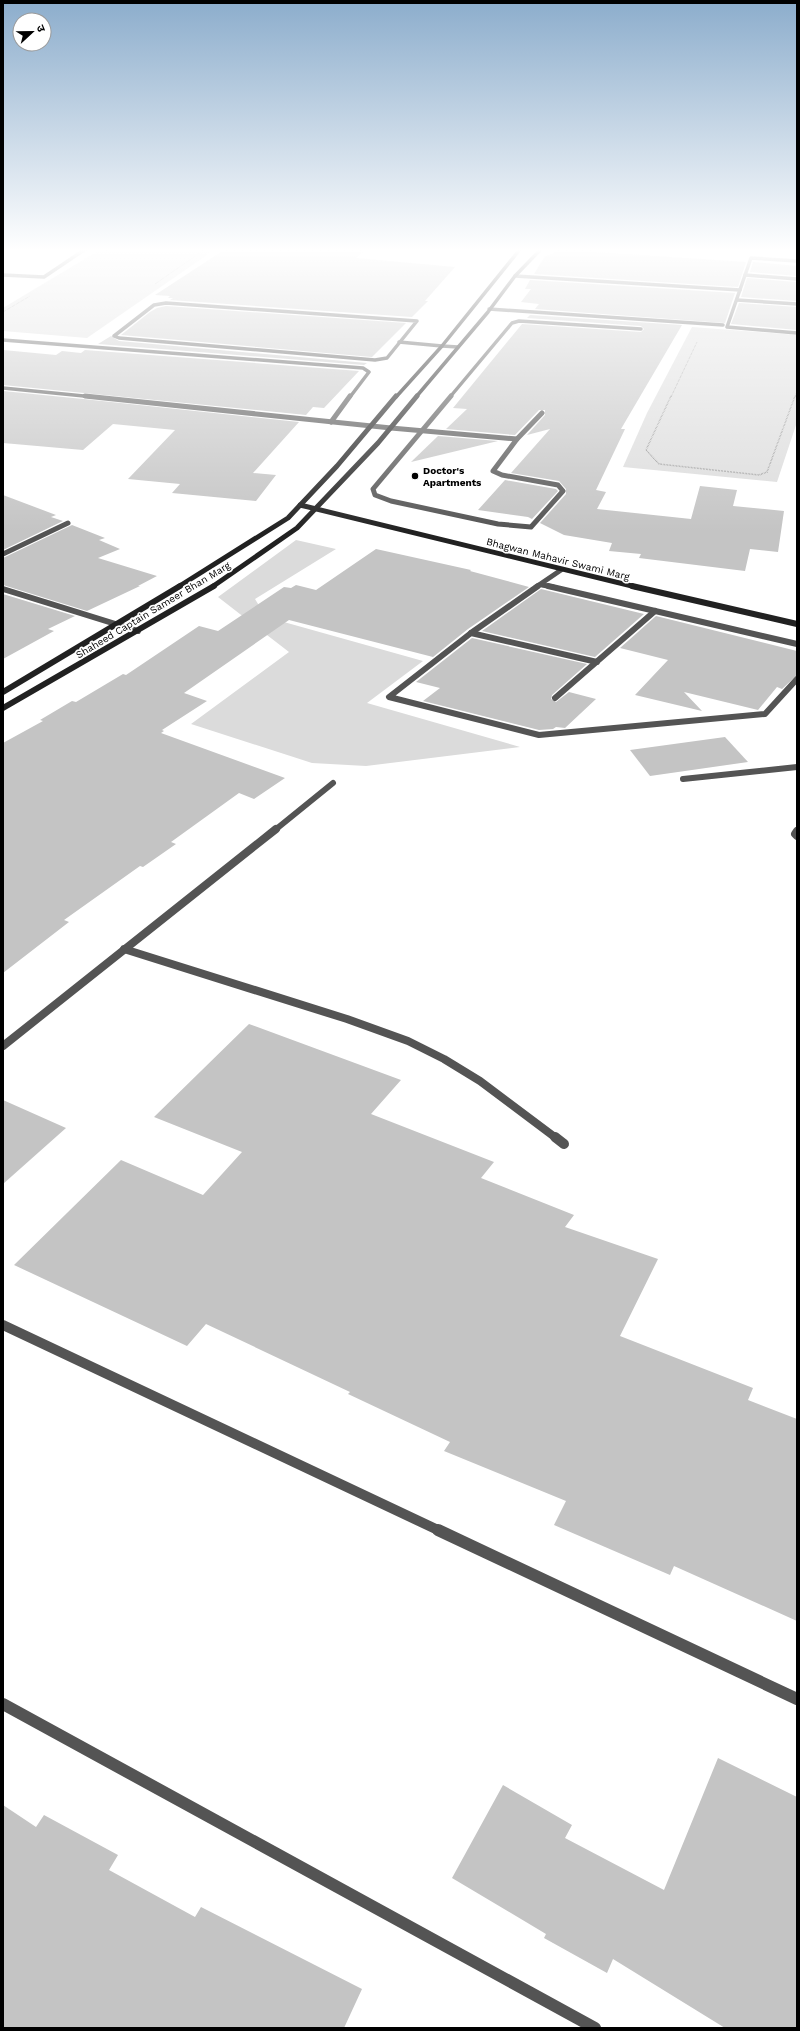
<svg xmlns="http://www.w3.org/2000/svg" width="800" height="2031" viewBox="0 0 800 2031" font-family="'Work Sans','Noto Sans Devanagari',sans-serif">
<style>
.green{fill:#dbdbdb}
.building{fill:#c4c4c4}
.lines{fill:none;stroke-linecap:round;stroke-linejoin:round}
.path-far1{stroke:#767676;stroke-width:1;stroke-dasharray:0.5 1;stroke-linecap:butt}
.path{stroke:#767676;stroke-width:1.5;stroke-dasharray:0.5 1;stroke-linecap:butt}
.lane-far5{stroke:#545454;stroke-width:3.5}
.lane-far4{stroke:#545454;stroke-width:5}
.lane-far3{stroke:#545454;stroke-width:6}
.lane-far2{stroke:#545454;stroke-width:8}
.lane-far1{stroke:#545454;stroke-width:10}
.lane{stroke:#545454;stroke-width:12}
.street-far2{stroke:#545454;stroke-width:3.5}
.street-far1{stroke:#545454;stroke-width:5}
.street{stroke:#545454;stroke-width:6}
.secondary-far2{stroke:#212121;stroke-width:3.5}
.secondary-far1{stroke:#212121;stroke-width:5}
.secondary{stroke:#212121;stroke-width:6}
.poi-dot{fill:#000;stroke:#fff;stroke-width:1.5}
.labels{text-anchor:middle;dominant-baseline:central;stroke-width:3.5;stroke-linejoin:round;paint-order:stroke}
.far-poi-label{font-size:10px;font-weight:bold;fill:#000;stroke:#fff;text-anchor:start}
.far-street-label{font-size:10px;fill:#000;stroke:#fff}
</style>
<rect width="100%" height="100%" fill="#fff"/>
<g class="green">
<polygon points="103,248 217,248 87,338 3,331 3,308"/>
<polygon points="692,327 797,335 797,422 777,482 623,467 647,413"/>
<polygon points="296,540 336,549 255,599 266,617 423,661 367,703 520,747 366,766 312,763 191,724 289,652 218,597"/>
</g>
<g class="building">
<polygon points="227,248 367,248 356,258 455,267 425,301 428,301 412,317 170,300 173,298 168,298 170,296 155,295"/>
<polygon points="557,248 596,250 596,252 746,262 738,287 534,274 545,256 553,254"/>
<polygon points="753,262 797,266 797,276 750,272"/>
<polygon points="747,278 797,282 797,301 741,297"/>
<polygon points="530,280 735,293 725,323 535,309 539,304 521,302 531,289 525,289"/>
<polygon points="739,303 797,307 797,330 731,324"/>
<polygon points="166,306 406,323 372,357 121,335 150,312 157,308"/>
<polygon points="530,315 682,325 621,429 625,429 596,490 606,492 597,509 691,519 700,486 737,490 733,506 784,511 778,552 750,549 745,571 639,558 641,554 609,551 612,543 564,535 540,523 566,494 566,489 559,481 511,473 550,429 527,435 545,415 545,410 539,410 515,435 446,429 467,409 453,408 522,324 641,332 644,329 641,326 527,318"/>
<polygon points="111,336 119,341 367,363 364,365 98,344"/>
<polygon points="3,350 56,355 62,351 81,353 85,350 359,371 324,408 313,407 306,415 3,385"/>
<polygon points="3,391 83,399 299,422 253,473 276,475 256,501 172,493 180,484 128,479 175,430 113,424 83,450 3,443"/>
<polygon points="438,436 498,441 411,462"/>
<polygon points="505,480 556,489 558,491 532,519 528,517 478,510"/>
<polygon points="3,495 56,515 51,517 63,521 3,550"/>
<polygon points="72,525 105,538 99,540 120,549 98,558 157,576 138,586 140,586 87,611 3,585 3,558"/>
<polygon points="376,549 471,570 470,571 529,587 468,629 433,657 289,620 184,693 207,701 162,730 164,731 161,733 285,778 254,799 239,793 171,842 176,844 143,867 140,866 64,920 69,922 3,973 3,743 43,721 40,720 72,701 76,702 123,674 126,675 199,626 218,631 284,587 291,588 296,585 316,590"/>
<polygon points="541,589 644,614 595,657 482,631"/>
<polygon points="3,594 75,616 48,629 54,631 3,659"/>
<polygon points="656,616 797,651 797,675 782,689 777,687 758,710 684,692 702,711 635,695 668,660 620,648"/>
<polygon points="472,638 587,664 552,695 551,699 556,702 569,692 596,699 565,728 556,727 553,729 539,730 423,701 440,688 416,682"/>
<polygon points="725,737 748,762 650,776 630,750"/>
<polygon points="249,1024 401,1080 371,1114 494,1162 481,1178 574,1215 565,1227 658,1259 620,1336 753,1388 748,1400 797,1419 797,1621 674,1566 670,1575 554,1525 566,1501 444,1451 450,1442 348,1394 350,1392 206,1324 187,1346 14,1265 121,1160 203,1195 242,1152 154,1117"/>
<polygon points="3,1100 66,1128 3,1184"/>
<polygon points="718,1758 797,1797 797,2028 725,2028 613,1959 607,1973 544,1938 546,1934 452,1878 503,1785 572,1825 565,1838 664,1890"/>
<polygon points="3,1805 36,1827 44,1815 118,1855 109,1870 195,1917 201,1907 362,1989 344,2028 3,2028"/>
</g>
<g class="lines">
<g class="path-far1">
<polyline points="105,252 111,248"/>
<polyline points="155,284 207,248"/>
<polyline points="3,312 30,296"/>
<polyline points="671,397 697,342"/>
<polyline points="795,397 797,391"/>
</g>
<polyline class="path" points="671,396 646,450 659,464 759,475 767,472 795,396"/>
<g class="lane-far5">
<polyline points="797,261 751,258 727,327 797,333"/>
<polyline points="745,275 797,279"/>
<polyline points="737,300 797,304"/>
<polygon points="166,303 417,321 387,358 375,360 119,338 114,336 154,305"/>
<polyline points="399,342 442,346"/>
<polyline points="450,397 512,323 519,321 641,329"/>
</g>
<g class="lane-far4">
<polyline points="451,396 373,489 375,495 391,501 498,524 531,527 563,491 558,485 502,475 493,471 517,439 542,413"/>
<polyline points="391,428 517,439"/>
</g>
<g class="lane-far3">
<polyline points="683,779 797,767"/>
<polyline points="275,830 333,783"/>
</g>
<g class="lane-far2">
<polyline points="797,831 795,834 797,836"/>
<polyline points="124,949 347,1019 408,1041 444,1059 480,1081 556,1138"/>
<polyline points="3,1046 276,829"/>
</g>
<g class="lane-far1">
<polyline points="555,1137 564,1144"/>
<polyline points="3,1325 440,1531"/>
</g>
<g class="lane">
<polyline points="438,1530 797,1699"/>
<polyline points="3,1704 595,2028"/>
</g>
<g class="street-far2">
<polyline points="794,248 797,248"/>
<polyline points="3,275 44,277 87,248"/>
<polyline points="515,276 740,290"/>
<polyline points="489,309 723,325"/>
<polyline points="3,340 363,368 369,372 350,397"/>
<polyline points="442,346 458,347"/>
<polyline points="3,388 94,397"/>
</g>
<g class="street-far1">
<polyline points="85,396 391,428"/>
<polyline points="331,422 350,396"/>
<polyline points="3,554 68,523"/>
<polyline points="542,585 553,587"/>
<polyline points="536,587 561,570"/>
</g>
<g class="street">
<polyline points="538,586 471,633 389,697 539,735 765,714 797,679"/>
<polyline points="548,586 797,644"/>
<polyline points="3,589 138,631"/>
<polyline points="471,633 597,662"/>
<polyline points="555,698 655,611"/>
</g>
<g class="secondary-far2">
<polyline points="396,397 442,346 521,248"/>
<polyline points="416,397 488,312 515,276 542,248"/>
</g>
<g class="secondary-far1">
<polyline points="300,505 636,587"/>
<polyline points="178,587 288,518 337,466 396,396"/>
<polyline points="212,587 297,528 378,443 417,396"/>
</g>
<g class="secondary">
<polyline points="632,586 797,624"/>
<polyline points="3,692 180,586"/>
<polyline points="3,708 214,586"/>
</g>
</g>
<linearGradient id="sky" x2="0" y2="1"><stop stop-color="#8cadcc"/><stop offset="0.47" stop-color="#fff"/><stop offset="1" stop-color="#fff" stop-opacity="0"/></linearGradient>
<rect width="800" height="532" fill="url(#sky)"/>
<circle class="poi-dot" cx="415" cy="476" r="4"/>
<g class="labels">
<g class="far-poi-label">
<text x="423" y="470">Doctor's<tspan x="423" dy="12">Apartments</tspan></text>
</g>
<g class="far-street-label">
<text transform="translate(558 559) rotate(14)">Bhagwan Mahavir Swami Marg</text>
<text transform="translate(153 610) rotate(-31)">Shaheed Captain Sameer Bhan Marg</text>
</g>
</g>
<rect width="800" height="2031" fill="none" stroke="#000000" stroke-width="8"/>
<g transform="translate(32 32) rotate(68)"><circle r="19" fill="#ffffff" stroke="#999999"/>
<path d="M0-3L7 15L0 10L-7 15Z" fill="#000000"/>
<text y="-6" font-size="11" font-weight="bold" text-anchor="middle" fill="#000000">उ</text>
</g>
</svg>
